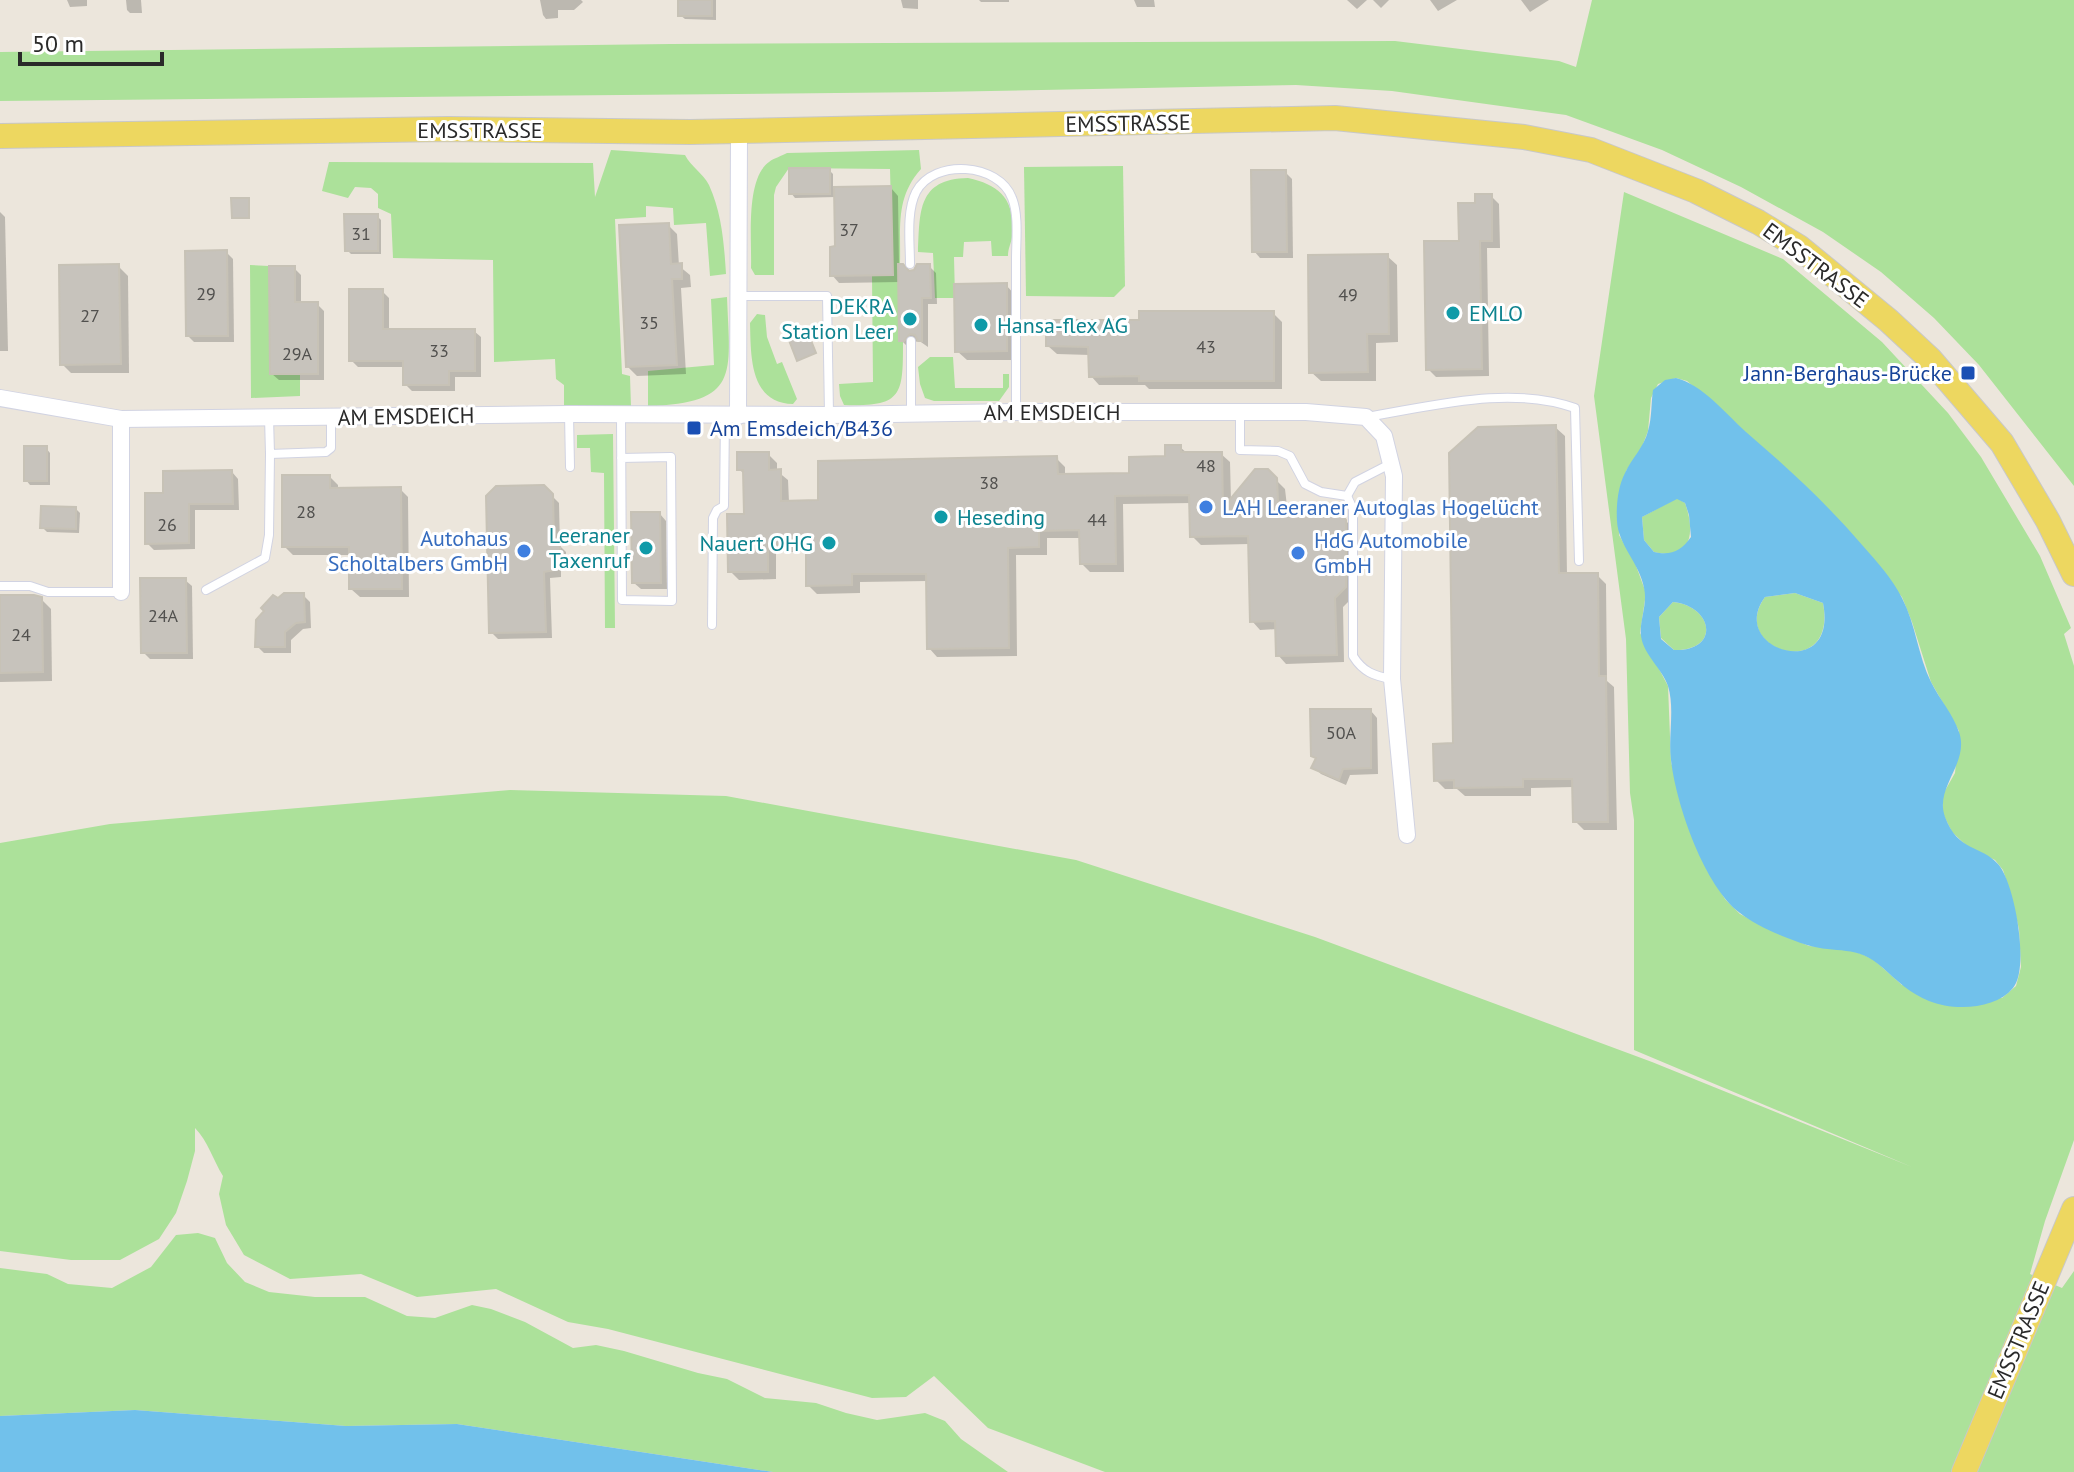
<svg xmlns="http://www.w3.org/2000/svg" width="2074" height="1472" viewBox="0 0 2074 1472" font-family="'PT Sans',sans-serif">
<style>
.green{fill:#ace19a;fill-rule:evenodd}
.water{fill:#71c1eb;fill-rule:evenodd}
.shadow{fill:#0003}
.building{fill:#c7c3bc;stroke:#c7c2b6;stroke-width:2}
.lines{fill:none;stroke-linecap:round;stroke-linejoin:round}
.service-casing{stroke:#d1d3e2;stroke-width:10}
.minor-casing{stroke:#d1d3e2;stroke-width:18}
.primary-casing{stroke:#c8c8c8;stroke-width:26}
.service{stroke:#fff;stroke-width:8}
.minor{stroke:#fff;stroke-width:16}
.primary{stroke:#edd760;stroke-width:24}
.culture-dot{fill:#0f9aa8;stroke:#fff;stroke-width:3}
.transit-dot{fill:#1a4fb4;stroke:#fff;stroke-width:3}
.shop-dot{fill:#3f7fe0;stroke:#fff;stroke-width:3}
.labels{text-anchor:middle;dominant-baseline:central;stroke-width:6;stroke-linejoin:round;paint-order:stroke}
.number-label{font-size:18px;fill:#51504e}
.street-label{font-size:22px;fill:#2a2a2a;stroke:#fff}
.culture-label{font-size:22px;fill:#0d838f;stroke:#fff;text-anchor:end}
.transit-label{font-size:22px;fill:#164399;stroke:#fff;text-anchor:end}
.shop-label{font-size:22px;fill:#366cbe;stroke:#fff;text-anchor:start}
</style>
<rect width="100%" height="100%" fill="#ece6dc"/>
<g class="green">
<polygon points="1592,0 2074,0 2074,486 1979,365 1934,318 1881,272 1823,232 1741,187 1662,150 1566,115 1392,91 1296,85 935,92 0,101 0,52 671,44 1395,41 1559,61 1576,67"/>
<path d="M611 150 685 155C691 167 703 173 709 185 722 214 724 243 726 274L710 276 706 223 674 225 673 208 646 206V217L615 219 622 374 630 376 631 407 564 406V385L556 379 555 359 494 362 493 260 393 258 391 214 378 208V194L371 188 355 187 348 198 322 191 329 162 593 163 595 197Z"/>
<path d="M919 150 921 169C895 198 901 227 900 264L898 265 899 340 903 341C903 395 903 407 844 405L840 396 839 384 873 382 872 276 881 275 892 244 890 169 789 168 776 187 774 195V275H755L751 268C752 241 745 179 769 162 774 158 782 156 787 153Z"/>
<polygon points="1123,166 1125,286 1114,297 1026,296 1024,167"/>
<path d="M968 178C1001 185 1016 201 1012 237 1011 244 1008 248 1008 256H992L991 241 964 242 963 257H954L955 298H935L933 253 918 252C920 212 917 179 968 178Z"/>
<path d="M1624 192 1783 259 1882 342 1948 413 1981 457 2040 556 2071 628 2064 634 2074 666V1140L2045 1221 2030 1274 2062 1288 2074 1271V1472H1105L988 1428 934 1376 906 1397 872 1398 608 1329 568 1322 496 1289 417 1297 361 1274 290 1279 244 1255 226 1225 219 1194 223 1176C213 1160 208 1141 195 1128V1151L187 1181 176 1213 159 1239 120 1260H71L0 1251V843L110 824 510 790 726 796 1076 860 1315 937 1652 1062 1912 1167 1634 1050V820L1630 793 1626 639 1594 396ZM1676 378 1687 381 1737 424 1902 597 1912 622 1931 682 1959 731 1955 773 1942 796 1943 814 1952 832 1969 848 1995 860 2003 870 2010 892 2019 929 2021 967 2016 986 2002 998 1902 985 1874 960 1862 954 1846 949 1809 946 1763 926 1740 914 1725 899 1707 870 1690 829 1671 762 1668 686 1640 633 1646 593 1635 563 1619 535 1626 471 1642 447 1648 431 1651 398 1658 384Z"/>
<polygon points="250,265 269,266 270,374 300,374 300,396 251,398"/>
<path d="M727 297C730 375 740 403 648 406V371L714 365 711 299Z"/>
<path d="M757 314 765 315 767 337 777 364 782 362 797 399 793 404C749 403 751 355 750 323Z"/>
<polygon points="930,357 953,357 955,388 1003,388 1003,374 1009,374 1009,387 999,401 934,401 925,398 920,384 918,367"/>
<polygon points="613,434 615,628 605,628 604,473 591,472 590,448 577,448 577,435"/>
<path d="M1677 498 1685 503C1695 531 1693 561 1654 552L1644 540 1642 517Z"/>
<path d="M1795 593 1823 603C1838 684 1726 651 1765 597Z"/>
<path d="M1673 602C1713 606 1721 651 1674 650L1661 638 1659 617Z"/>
<polygon points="198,1233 215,1238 227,1263 245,1282 269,1292 315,1297 365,1297 407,1316 435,1318 472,1305 491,1309 525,1322 573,1348 596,1345 624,1351 698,1373 727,1379 765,1398 816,1403 846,1413 877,1420 925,1413 945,1421 961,1439 1008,1472 773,1472 457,1424 346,1426 135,1410 0,1416 0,1268 47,1274 68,1284 112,1288 151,1267 176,1235"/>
</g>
<g class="water">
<path d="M1676 378C1703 385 1725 413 1746 432 1788 468 1827 504 1863 546 1877 562 1892 578 1902 598 1916 625 1918 656 1931 682 1940 700 1953 714 1959 732 1970 763 1934 787 1945 817 1958 852 1981 845 1998 864 2015 883 2030 969 2013 988 1995 1010 1953 1011 1929 1001 1911 994 1896 980 1883 968 1857 944 1836 954 1807 945 1785 938 1758 927 1740 913 1704 886 1676 804 1671 760 1668 736 1675 709 1668 686 1662 668 1644 656 1641 636 1639 621 1648 604 1644 588 1640 564 1618 545 1617 521 1616 506 1618 486 1625 473 1632 458 1644 447 1648 431 1652 417 1651 404 1653 390L1665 380ZM1677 499 1685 503 1689 515 1691 537C1681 551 1671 556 1654 552L1644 540 1642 517ZM1795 593 1823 603C1839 684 1726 650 1765 597ZM1673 602C1713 606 1721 651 1674 650L1661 639 1659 617Z"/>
<polygon points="135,1410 346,1426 457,1424 773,1472 0,1472 0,1416"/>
</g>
<g class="shadow">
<polygon points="67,0 87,0 87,6 70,7"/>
<polygon points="126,0 141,0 142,13 130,13 127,10"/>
<polygon points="540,0 581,0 583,2 574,10 558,10 558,18 546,19 543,15"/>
<polygon points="680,0 716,0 716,20 685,19 680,15"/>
<polygon points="901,0 918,0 918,9 903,8"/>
<polygon points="979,0 1009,0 1009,2 981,2"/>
<polygon points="1134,0 1154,0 1155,7 1137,7"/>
<polygon points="1347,0 1367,0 1357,9"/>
<polygon points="1373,0 1389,0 1381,8"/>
<polygon points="1430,0 1457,0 1438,11"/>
<polygon points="1521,0 1549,0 1530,12"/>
<polygon points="829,170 833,174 833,189 891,188 898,196 899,266 909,273 929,266 936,273 937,304 928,304 928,347 918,340 911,347 908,347 901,340 900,282 839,283 832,275 837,248 836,197 795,198 791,193"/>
<polygon points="1285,172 1292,179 1293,258 1260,258 1254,251"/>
<polygon points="1491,196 1499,204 1500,248 1487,248 1489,376 1436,377 1428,369 1461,243 1477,205"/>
<polygon points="0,212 5,217 8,351 0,351"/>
<polygon points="377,216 381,220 381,254 351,254 347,250"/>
<polygon points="668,225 677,234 679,266 690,275 691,287 681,288 686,374 637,376 628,367"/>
<polygon points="226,252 233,259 234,342 194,342 188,336"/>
<polygon points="1387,256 1397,265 1398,342 1376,343 1376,381 1321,381 1311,372"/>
<polygon points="118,266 128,276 129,373 71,373 62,364"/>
<polygon points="294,268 301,275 301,304 317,304 324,311 324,380 279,380 272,374"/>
<polygon points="1006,285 1015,295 1016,360 967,360 957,351"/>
<polygon points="382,291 389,298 389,331 474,331 481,337 481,377 455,377 455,391 412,391 405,384 405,367 358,367 351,360"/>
<polygon points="1273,313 1282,322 1282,389 1149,389 1145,385 1099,385 1091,376 1090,355 1057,354 1048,346 1141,322"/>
<polygon points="1555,427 1565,436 1567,575 1597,575 1606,584 1607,681 1614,687 1617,830 1584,830 1575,821 1574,787 1531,788 1531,796 1465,796 1457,789 1445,789 1436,780 1455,745"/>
<polygon points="1180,447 1188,454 1221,454 1230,462 1231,501 1267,471 1285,489 1288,515 1339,514 1348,523 1354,531 1354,596 1343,607 1344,662 1286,664 1278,655 1277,629 1260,630 1252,621 1250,544 1201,545 1192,536 1192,503 1123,504 1124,572 1090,572 1082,564 1081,538 1047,538 1047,555 1016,555 1017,656 937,657 929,648 928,581 860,582 860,593 817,594 808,585 808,552 776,552 776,579 739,580 730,571 746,516 745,475 739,469 768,454 777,463 777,471 788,480 789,502 820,502 1056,458 1065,467 1065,476 1131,475 1168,458"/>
<polygon points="46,448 50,453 50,485 30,485 26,480"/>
<polygon points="232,472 238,479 239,510 195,510 195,549 154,550 147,543 165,495"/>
<polygon points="330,477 338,485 338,490 400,489 408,497 409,597 360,597 351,589 351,555 293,555 284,546"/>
<polygon points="543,487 559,503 560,546 566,552 566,566 561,566 561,577 550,578 552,638 498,639 491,632"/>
<polygon points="76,509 80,513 79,533 47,532 42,527"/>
<polygon points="660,514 666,521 667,589 641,589 634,583"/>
<polygon points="185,580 192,586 193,659 150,659 143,652"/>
<polygon points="303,595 310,602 311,628 303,629 291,640 291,653 264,653 257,646 278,601"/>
<polygon points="0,597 41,599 51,609 52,681 0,682"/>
<polygon points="1371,711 1377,718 1378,774 1350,775 1346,785 1321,774 1314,767 1317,760 1313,755"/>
</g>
<g class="building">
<rect x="678" y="0" width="34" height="16"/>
<rect x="789" y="168" width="41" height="26"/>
<polygon points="1251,170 1286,170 1287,252 1252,252"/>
<polygon points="891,186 893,275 830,276 830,247 835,246 834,187"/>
<polygon points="1475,194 1492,194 1492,241 1480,241 1482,369 1426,370 1424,241 1459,241 1458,203 1475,203"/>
<polygon points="231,198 249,198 249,218 232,218"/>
<polygon points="344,214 378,214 378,251 345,251"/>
<polygon points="669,223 671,264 682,263 682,279 672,279 677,365 626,367 619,225"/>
<polygon points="227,250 228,336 186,336 185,251"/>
<polygon points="1388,254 1389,334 1367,334 1368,372 1309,373 1308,255"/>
<polygon points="119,264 121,364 60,365 59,265"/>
<polygon points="898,264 903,264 909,271 914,270 917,264 930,264 931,298 922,298 922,341 918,341 915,335 910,334 904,341 899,341"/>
<polygon points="269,266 295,266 295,302 318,302 318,374 270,374"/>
<polygon points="1007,283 1007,351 955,352 954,284"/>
<polygon points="349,289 383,289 383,329 475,329 475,371 449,371 449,385 403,385 403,361 349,361"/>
<polygon points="1139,311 1274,311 1274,381 1139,381 1139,376 1089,377 1088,347 1046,346 1046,320 1139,320"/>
<polygon points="806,328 816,353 797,361 787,335"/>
<polygon points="1556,425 1559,573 1598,573 1599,676 1606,676 1608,822 1573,822 1572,779 1523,779 1523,787 1454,788 1454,780 1434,781 1433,744 1453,743 1449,453 1478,427"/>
<polygon points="1165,445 1181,445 1181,452 1222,452 1223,508 1255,469 1268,469 1277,478 1278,502 1286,513 1340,512 1346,520 1346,587 1335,598 1337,655 1276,656 1275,621 1250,622 1248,536 1190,537 1189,495 1115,496 1116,564 1080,564 1079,530 1039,531 1039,547 1008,548 1009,648 927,649 926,574 852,574 852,585 806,586 806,545 768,545 768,572 728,572 727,514 744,514 743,470 737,470 737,452 769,452 769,470 781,469 781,501 818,500 818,461 1057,456 1058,474 1129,473 1129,457 1165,456"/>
<rect x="24" y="446" width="23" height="35"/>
<polygon points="232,470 233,504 189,504 189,543 145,544 145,493 163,493 163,471"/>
<polygon points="282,475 330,475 330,488 401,487 402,589 349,589 349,547 282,547"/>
<polygon points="544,485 553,494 554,543 560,543 560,560 555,560 555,570 544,572 546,632 489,633 486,496 496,486"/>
<polygon points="41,506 76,507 76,529 40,528"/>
<polygon points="631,512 660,512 661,583 632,583"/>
<polygon points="140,578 186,578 187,653 141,653"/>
<polygon points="284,593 304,593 305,622 296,623 285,632 285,647 255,647 256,620 264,611 261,608 273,595 278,598"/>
<polygon points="0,595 34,595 42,597 43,672 0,673"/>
<polygon points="1310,709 1371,709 1371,768 1343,769 1339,780 1311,768 1316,758 1311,756"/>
</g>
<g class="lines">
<g class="service-casing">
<g id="service">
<path d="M910 264C910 242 906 212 916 192 934 158 999 163 1012 198 1019 215 1016 241 1016 259 1016 310 1016 361 1016 412"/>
<polyline points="739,296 827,296 829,414"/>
<polyline points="911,341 911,414"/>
<path d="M1240 412V450L1278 451 1290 456 1305 484 1321 492 1347 496 1353 509V656C1363 672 1374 676 1392 679"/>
<polyline points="569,414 570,467"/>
<polyline points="621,415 622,600 672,601 671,457 621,458"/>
<polyline points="269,417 270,454 326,452 331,448 331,417"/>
<path d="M1366 417C1434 406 1509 385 1575 408L1579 561"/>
<polyline points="1347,496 1355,482 1390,464"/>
<polyline points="0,586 30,586 48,592 121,592"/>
<polyline points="206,590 265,558 269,535 270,454"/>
<polyline points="712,625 713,518 717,510 724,506 725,416"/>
</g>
</g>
<g class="minor-casing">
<g id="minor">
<polyline points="0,398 121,419 569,414 829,415 1016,412 1306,412 1366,417 1384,436 1394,476 1392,679 1407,835"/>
<polyline points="738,416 739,131"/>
<polyline points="121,592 121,419"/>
</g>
</g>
<g class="primary-casing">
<g id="primary">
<polyline points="0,136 448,129 690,132 1335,118 1524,137 1591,150 1696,191 1758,222 1799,247 1888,320 1930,359 2002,443 2048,521 2074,574"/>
<polyline points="1964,1472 2074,1209"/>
</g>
</g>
<use href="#service" class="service"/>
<use href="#minor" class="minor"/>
<use href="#primary" class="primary"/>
</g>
<g class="culture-dot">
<circle cx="1453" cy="313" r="8"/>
<circle cx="910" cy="319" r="8"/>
<circle cx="981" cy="325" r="8"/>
<circle cx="941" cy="517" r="8"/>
<circle cx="829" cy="543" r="8"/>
<circle cx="646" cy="548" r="8"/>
</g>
<g class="transit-dot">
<rect x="1960" y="365" width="16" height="16" rx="4"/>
<rect x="686" y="420" width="16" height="16" rx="4"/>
</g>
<g class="shop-dot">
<circle cx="1206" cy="507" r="8"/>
<circle cx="524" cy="551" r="8"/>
<circle cx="1298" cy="553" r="8"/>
</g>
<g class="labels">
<g class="number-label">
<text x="849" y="229">37</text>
<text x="361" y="233">31</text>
<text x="206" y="293">29</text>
<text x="1348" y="294">49</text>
<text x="90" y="315">27</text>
<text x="649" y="322">35</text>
<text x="1206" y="346">43</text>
<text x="439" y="350">33</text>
<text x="297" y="353">29A</text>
<text x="1206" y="465">48</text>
<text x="989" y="482">38</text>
<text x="306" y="511">28</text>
<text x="1097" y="519">44</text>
<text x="167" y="524">26</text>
<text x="163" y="615">24A</text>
<text x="21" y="634">24</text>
<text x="1341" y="732">50A</text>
</g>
<g class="street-label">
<text transform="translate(1128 123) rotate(-1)">EMSSTRASSE</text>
<text x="480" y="130">EMSSTRASSE</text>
<text transform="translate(1816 265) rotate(37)">EMSSTRASSE</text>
<text x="1052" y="412">AM EMSDEICH</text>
<text transform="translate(406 416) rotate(-1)">AM EMSDEICH</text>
<text transform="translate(2018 1340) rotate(-67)">EMSSTRASSE</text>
</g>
<g class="culture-label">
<text x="894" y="306">DEKRA<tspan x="894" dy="25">Station Leer</tspan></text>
<text x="1469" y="313" text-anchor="start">EMLO</text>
<text x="997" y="325" text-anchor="start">Hansa-flex AG</text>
<text x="957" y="517" text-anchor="start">Heseding</text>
<text x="630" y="535">Leeraner<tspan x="630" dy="25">Taxenruf</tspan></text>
<text x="813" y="543">Nauert OHG</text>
</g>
<g class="transit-label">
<text x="1952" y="373">Jann-Berghaus-Brücke</text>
<text x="710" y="428" text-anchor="start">Am Emsdeich/B436</text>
</g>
<g class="shop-label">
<text x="1222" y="507">LAH Leeraner Autoglas Hogelücht</text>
<text x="508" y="538" text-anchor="end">Autohaus<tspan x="508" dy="25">Scholtalbers GmbH</tspan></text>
<text x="1314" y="540">HdG Automobile<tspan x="1314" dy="25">GmbH</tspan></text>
</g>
</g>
<path d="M20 52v12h142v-12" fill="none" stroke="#2a2a2a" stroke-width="4"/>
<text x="32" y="52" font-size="24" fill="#2a2a2a" stroke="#ffffff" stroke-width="6" paint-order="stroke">50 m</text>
</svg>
